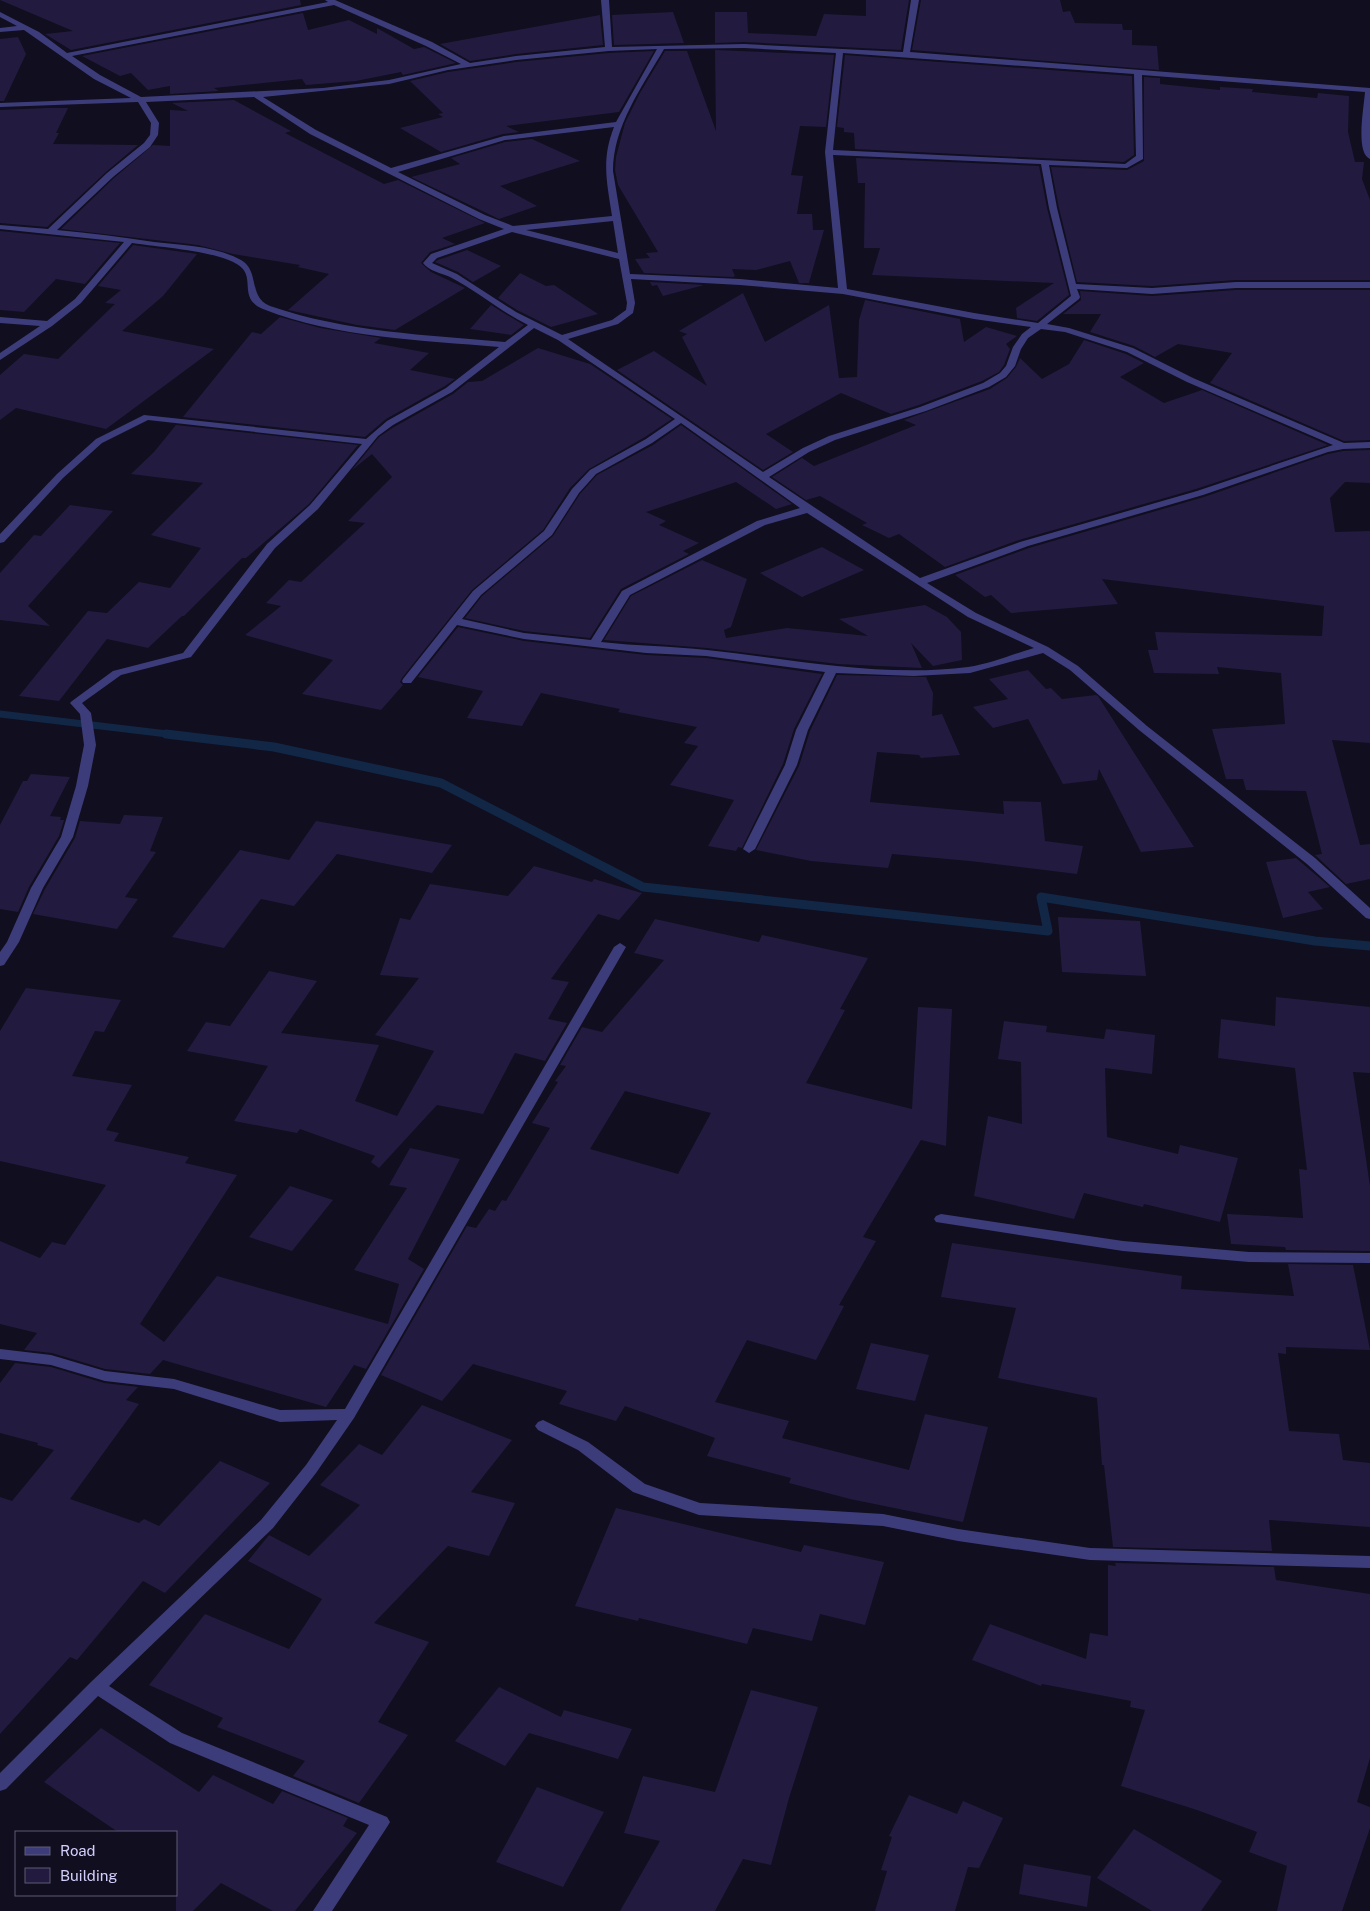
<svg xmlns="http://www.w3.org/2000/svg" width="1370" height="1911" viewBox="0 0 1370 1911" font-family="'Public Sans',sans-serif">
<style>
.lines{fill:none;stroke-linecap:round;stroke-linejoin:round}
.stream-far1{stroke:#112745;stroke-width:7}
.stream{stroke:#112745;stroke-width:9}
.building{fill:#221b3f;fill-rule:evenodd}
.street{fill:#3d3c7b;fill-rule:evenodd}
</style>
<rect width="100%" height="100%" fill="#110e1f"/>
<g class="lines">
<polyline class="stream-far1" points="0,714 176,735"/>
<polyline class="stream" points="166,734 274,747 441,783 643,887 1048,931 1041,897 1315,941 1370,946"/>
</g>
<g class="building">
<polygon points="0,0 300,0 301,5 71,50 45,34 73,31"/>
<polygon points="866,0 909,0 901,50 744,42 715,43 715,12 747,12 748,33 816,36 824,14 866,16"/>
<polygon points="921,0 1060,0 1063,12 1070,11 1075,23 1122,24 1123,30 1132,30 1132,45 1157,46 1159,70 912,50"/>
<polygon points="673,12 684,43 614,45 612,15"/>
<polygon points="303,13 308,30 349,20 377,34 377,28 414,49 424,47 456,63 403,75 401,72 356,81 306,85 302,79 214,88 219,91 170,94 170,86 148,90 131,73 120,76 82,56"/>
<polygon points="600,15 603,45 516,54 470,61 440,44"/>
<polygon points="18,37 26,54 4,101 0,101 0,39"/>
<polygon points="715,50 834,55 826,127 800,126 791,175 803,176 797,214 812,214 813,230 824,230 809,283 799,283 790,261 756,270 732,269 735,276 733,277 644,273 635,259 650,258 646,253 658,252 618,185 615,170 616,157 625,123 640,93 665,51 687,51 716,131"/>
<polygon points="654,51 619,112 506,126 519,132 503,134 441,152 400,128 443,117 438,114 443,113 410,81 448,72 516,62 609,53"/>
<polygon points="845,55 1132,76 1134,155 1124,162 855,149 854,133 844,132 844,128 837,127"/>
<polygon points="1144,77 1160,78 1160,84 1220,90 1220,87 1253,89 1252,92 1317,98 1318,93 1349,96 1348,132 1355,162 1364,162 1362,179 1370,200 1370,280 1236,280 1152,286 1077,282 1059,208 1051,167 1127,170 1144,161"/>
<polygon points="234,100 291,131 285,133 384,184 398,180 485,223 442,238 455,244 430,252 421,263 431,272 465,288 395,330 357,325 288,310 329,274 298,267 300,265 233,254 198,245 61,229 114,178 153,145 170,146 170,110 188,111 172,103"/>
<polygon points="47,108 68,108 56,133 59,133 53,144 138,145 106,172 47,227 0,223 0,110"/>
<polygon points="532,139 580,161 500,186 537,206 499,219 411,177 460,164 451,158 505,142"/>
<polygon points="856,158 1039,166 1047,208 1069,295 1037,321 1017,318 1016,308 1054,283 872,275 880,248 864,248 865,183 858,183"/>
<polygon points="0,231 120,243 85,284 56,279 24,312 0,310"/>
<polygon points="133,245 197,254 163,296 122,331 214,349 106,429 16,408 0,420 0,375 24,354 58,359 115,304 105,303 121,290 98,286"/>
<polygon points="467,250 501,266 473,282 458,272 435,262 438,260"/>
<polygon points="520,273 546,286 554,285 598,314 551,327 517,310 498,298"/>
<polygon points="650,282 704,285 663,296 657,285 652,286"/>
<polygon points="1236,290 1370,290 1370,440 1344,441 1210,383 1232,353 1178,344 1155,357 1134,346 1090,332 1101,314 1063,314 1081,300 1080,291 1152,296"/>
<polygon points="743,293 765,342 829,305 839,378 857,377 859,320 865,300 960,319 964,342 986,327 1017,336 1006,344 1010,349 1004,365 999,372 982,381 919,405 891,414 841,393 766,434 793,452 763,470 617,370 654,351 707,386 682,337 687,334 679,331"/>
<polygon points="491,305 507,315 524,325 511,335 470,329"/>
<polygon points="280,317 320,328 381,338 374,343 429,353 410,370 455,379 445,386 386,419 365,437 183,417 252,332 261,334"/>
<polygon points="1084,340 1126,354 1144,363 1120,377 1164,403 1202,390 1328,445 1196,489 1019,540 945,567 899,534 889,538 862,525 867,523 820,496 806,500 772,477 802,458 814,466 916,425 904,420 990,389 1007,378 1016,367 1020,358 1042,379 1069,364"/>
<polygon points="538,348 590,364 672,419 645,437 589,469 570,488 543,530 472,590 402,678 400,682 403,685 381,710 302,694 333,660 245,635 281,606 266,603 289,580 301,582 365,523 348,521 392,477 372,454 352,470 379,437 394,427 453,394 468,382 482,381"/>
<polygon points="176,425 358,445 309,504 246,558 242,558 184,616 182,616 148,648 107,639 59,701 19,696 88,611 107,613 139,582 170,588 201,548 151,535 203,483 131,474 154,452"/>
<polygon points="681,425 792,504 776,509 736,482 646,512 666,521 659,525 699,543 683,551 689,554 621,589 590,638 524,631 465,618 482,596 553,536 580,494 597,475 653,445"/>
<polygon points="1370,450 1370,483 1345,482 1330,498 1335,532 1370,531 1370,743 1332,740 1360,845 1370,844 1370,879 1346,884 1315,855 1322,854 1306,791 1246,790 1243,779 1226,779 1212,729 1285,724 1281,673 1217,667 1219,674 1154,673 1148,650 1158,650 1155,632 1322,636 1324,606 1102,579 1118,604 1011,613 991,595 985,597 955,575 1029,548 1204,497 1328,454 1343,451"/>
<polygon points="70,505 113,511 28,606 50,626 0,620 0,573 34,535 41,536"/>
<polygon points="822,547 864,570 802,597 760,573"/>
<polygon points="702,560 747,579 731,627 724,630 726,638 787,628 868,636 839,619 925,605 947,617 961,632 962,660 933,666 911,643 922,668 838,664 707,648 604,640 631,596"/>
<polygon points="458,627 524,641 646,655 706,658 822,674 794,729 783,764 742,848 738,847 736,851 708,846 734,800 670,785 698,746 684,743 697,727 618,712 620,709 541,693 522,726 467,718 483,691 418,677"/>
<polygon points="1028,670 1046,689 1051,688 1062,699 1096,695 1098,696 1194,847 1141,852 1099,769 1097,780 1063,784 1028,719 993,728 973,707 1008,699 989,679"/>
<polygon points="837,675 926,677 933,693 932,716 942,714 960,755 921,758 919,755 877,752 870,802 1004,814 1003,801 1041,802 1045,841 1083,846 1077,874 970,861 892,854 888,868 811,861 756,850 799,766 810,731"/>
<polygon points="31,774 70,777 50,816 61,817 60,820 64,820 59,836 29,887 18,912 0,909 0,825 23,781 27,781"/>
<polygon points="124,815 163,817 150,851 156,852 125,897 138,899 117,929 33,914 45,889 75,838 80,821 120,824"/>
<polygon points="316,821 452,845 432,873 337,854 294,906 261,899 224,948 172,937 240,850 289,860"/>
<polygon points="1296,858 1330,887 1308,892 1323,909 1283,918 1266,862"/>
<polygon points="534,866 592,882 594,879 642,893 619,920 598,914 551,979 569,982 548,1019 567,1023 545,1061 515,1053 483,1114 437,1105 379,1168 371,1162 375,1156 300,1129 297,1133 234,1121 268,1066 187,1051 206,1022 230,1026 269,971 317,981 281,1033 379,1045 355,1101 397,1116 434,1051 375,1035 419,978 380,975 400,918 410,920 430,884 508,896"/>
<polygon points="1058,917 1140,921 1146,976 1062,972"/>
<path d="M655 919 759 942 762 935 868 958 840 1009 845 1010 806 1083 912 1109 918 1007 952 1009 946 1146 921 1140 863 1237 876 1241 839 1305 844 1306 816 1360 747 1340 715 1402 789 1421 782 1438 909 1470 925 1414 988 1427 963 1522 850 1499 789 1483 791 1478 707 1456 715 1438 625 1406 616 1421 559 1404 567 1391 473 1364 442 1401 381 1375 467 1226 476 1228 489 1209 495 1211 502 1200 506 1201 550 1128 532 1123 558 1082 555 1081 566 1066 560 1065 582 1027 602 1032 664 960 634 953ZM625 1091 711 1113 678 1174 590 1149Z"/>
<polygon points="26,988 121,1000 104,1032 95,1031 72,1076 132,1085 106,1130 119,1133 114,1141 189,1157 185,1163 237,1175 140,1324 164,1342 217,1276 388,1324 399,1284 354,1270 407,1188 389,1185 410,1148 460,1159 408,1259 424,1269 366,1369 354,1365 326,1407 163,1360 150,1374 105,1369 52,1353 24,1350 37,1333 0,1324 0,1241 40,1258 52,1242 65,1245 106,1185 0,1161 0,1031"/>
<polygon points="1276,997 1370,1007 1370,1073 1353,1072 1370,1186 1370,1251 1286,1250 1285,1247 1231,1244 1227,1214 1303,1218 1299,1169 1307,1170 1295,1068 1218,1058 1221,1019 1275,1026"/>
<polygon points="1004,1021 1047,1026 1046,1032 1104,1039 1106,1029 1155,1035 1152,1074 1105,1068 1107,1137 1178,1154 1180,1145 1238,1158 1220,1222 1144,1204 1143,1207 1084,1193 1074,1219 974,1196 988,1116 1022,1124 1021,1062 998,1059"/>
<polygon points="290,1186 333,1200 292,1251 249,1237"/>
<polygon points="952,1243 1182,1276 1181,1289 1294,1296 1288,1264 1353,1265 1370,1350 1286,1347 1286,1354 1278,1353 1289,1431 1339,1434 1343,1460 1370,1463 1370,1527 1269,1520 1272,1551 1113,1547 1104,1465 1102,1465 1097,1398 998,1378 1016,1308 941,1297"/>
<polygon points="871,1343 929,1355 915,1401 856,1389"/>
<polygon points="15,1363 51,1367 104,1383 138,1387 126,1400 139,1404 70,1499 139,1523 144,1519 159,1526 220,1461 270,1483 165,1593 143,1581 77,1660 70,1657 0,1734 0,1497 12,1501 54,1450 37,1445 38,1443 0,1433 0,1383"/>
<polygon points="422,1405 512,1440 471,1492 515,1503 489,1556 448,1546 374,1623 429,1642 378,1722 408,1735 359,1803 293,1776 305,1761 217,1727 223,1718 149,1685 205,1614 289,1649 322,1599 248,1561 269,1535 309,1556 360,1505 320,1485 359,1444 382,1455"/>
<polygon points="616,1508 801,1552 804,1545 884,1562 865,1625 820,1614 812,1641 753,1628 747,1644 639,1618 638,1621 575,1606"/>
<polygon points="1115,1563 1274,1567 1276,1580 1370,1594 1370,1758 1357,1802 1370,1807 1370,1828 1342,1911 1277,1911 1287,1866 1249,1852 1257,1832 1197,1810 1121,1786 1145,1710 1130,1707 1131,1701 1042,1684 1041,1686 972,1660 990,1624 1086,1659 1090,1633 1108,1636 1108,1565 1116,1566"/>
<polygon points="499,1687 561,1717 564,1710 632,1729 618,1759 529,1733 505,1766 455,1741"/>
<polygon points="751,1690 818,1707 789,1798 771,1865 743,1859 715,1911 620,1911 660,1841 624,1833 643,1776 715,1792"/>
<polygon points="101,1728 199,1792 213,1775 273,1804 282,1791 348,1818 343,1826 357,1833 295,1911 273,1911 221,1883 193,1911 176,1911 176,1832 118,1832 44,1782"/>
<polygon points="537,1787 604,1812 563,1887 496,1862"/>
<polygon points="909,1795 957,1814 963,1801 1003,1818 979,1868 968,1867 955,1911 875,1911 887,1871 881,1870 892,1837 889,1836"/>
<polygon points="1134,1829 1222,1881 1201,1911 1152,1911 1097,1878"/>
<polygon points="1024,1864 1091,1876 1087,1907 1019,1894"/>
</g>
<g class="lines">
<g class="street">
<path d="M325 0H335L432 42 470 63 516 56 605 47 601 0H609L612 47 744 44 903 52 911 0H919L910 52 1370 88V159C1355 153 1364 107 1365 92L1142 75 1143 159 1127 168 1049 165 1057 208 1076 284 1152 288 1236 282H1370V288H1236L1152 294 1077 289 1080 297 1079 299 1047 324 1069 328 1133 348 1193 378 1344 443 1370 442V448L1343 449 1328 452 1203 495 1028 546 927 583 976 613 1048 647 1078 666 1147 726 1315 858 1370 908V919L1366 918 1307 864 1139 730 1070 670 1043 653 970 673 914 676 836 673 808 730 797 765 755 849 749 853 743 849 785 765 796 730 825 672 706 656 646 653 524 639 457 625 411 683H403L402 681 403 679 473 591 544 531 572 489 590 470 646 439 675 419 558 340 534 328 452 392 393 425 378 436 318 509 275 548 191 657 121 675 82 703 91 713 96 745 88 786 73 837 43 888 19 942 4 965 0 966V952L7 942 31 888 61 837 76 786 84 745 80 714 70 703 72 701 113 671 183 653 267 544 310 505 362 444 148 420 102 443 63 478 4 542 0 543V534L57 474 96 439 144 415 366 439 387 421 446 388 499 347C421 340 337 338 263 309 239 299 254 280 242 268 226 251 156 247 132 243L81 303 52 326 0 360V353L40 326 0 323V317L47 321 75 299 124 242 0 229V225L48 229 107 173 144 143 150 135 151 123 138 102 0 107V103L131 98 94 79 24 30 0 32V28L17 26 0 17V12L39 32 67 53 328 2ZM334 5 426 46 461 64 389 80 323 88 141 97 100 75 72 56ZM744 48 836 53 825 152 838 288 740 279 630 274 613 171C613 126 642 87 664 49ZM657 49 616 122 504 136 391 168 316 130 263 97 389 84 448 70 516 60 609 51ZM843 53 1134 74 1136 156 1125 164 833 150ZM254 97 310 134 479 219 504 229 431 254 423 263C429 271 441 273 450 277 477 291 500 311 528 325L505 342C427 335 345 332 270 306 247 297 261 269 239 259 214 246 182 245 154 242 122 237 90 233 57 230L113 177 150 147 158 135 159 123 146 102ZM614 127C601 160 607 182 612 216L513 226 485 215 398 172 505 140ZM833 155 1041 164 1049 208 1071 296 1038 323 974 313 847 289ZM613 221 618 253 526 230ZM512 232 619 259 627 303 626 310 612 320 562 335 516 312 457 274 432 263 437 258ZM631 279 740 285 843 294 974 319 1031 327 1022 334 1013 347 1006 366 1000 373 983 383 920 407 829 436 803 448 763 472 568 339 618 324 633 313 635 303ZM1041 329 1065 332 1127 352 1187 382 1333 445 1197 491 1020 542 920 578 769 477 809 452 835 440 926 411 989 387 1006 377 1015 366 1021 349 1028 338ZM681 423 800 508 757 521 622 591 591 640 524 633 462 619 481 595 552 535 579 493 596 474 652 443ZM807 513 968 617 1034 648C1013 654 990 664 968 667 881 678 794 659 707 650 672 646 636 646 601 642L630 595 765 525Z"/>
<polygon points="620,943 626,947 354,1418 316,1473 273,1528 109,1686 182,1733 387,1817 390,1822 387,1827 332,1911 313,1911 369,1825 170,1743 98,1696 6,1789 0,1791 0,1773 91,1682 261,1520 306,1465 337,1420 280,1422 174,1389 105,1381 51,1365 0,1359 0,1349 51,1355 105,1371 174,1379 280,1410 345,1409 614,947"/>
<polygon points="941,1214 1123,1241 1249,1252 1370,1253 1370,1263 1249,1262 1123,1251 936,1222 934,1219 936,1216"/>
<polygon points="543,1420 588,1442 645,1484 700,1503 883,1514 958,1529 1090,1548 1370,1556 1370,1568 1090,1560 958,1541 883,1526 699,1515 633,1492 578,1450 538,1430 535,1426 538,1422"/>
</g>
</g>
<rect x="15" y="1831" width="162" height="65" fill="#110e1f" stroke="#5f5b77"/>
<rect x="25" y="1847" width="25" height="8" fill="#3d3c7b" stroke="#5f5b77"/>
<text x="60" y="1856" font-size="15" fill="#d3cffc">Road</text>
<rect x="25" y="1868" width="25" height="15" fill="#221b3f" stroke="#5f5b77"/>
<text x="60" y="1881" font-size="15" fill="#d3cffc">Building</text>
</svg>
